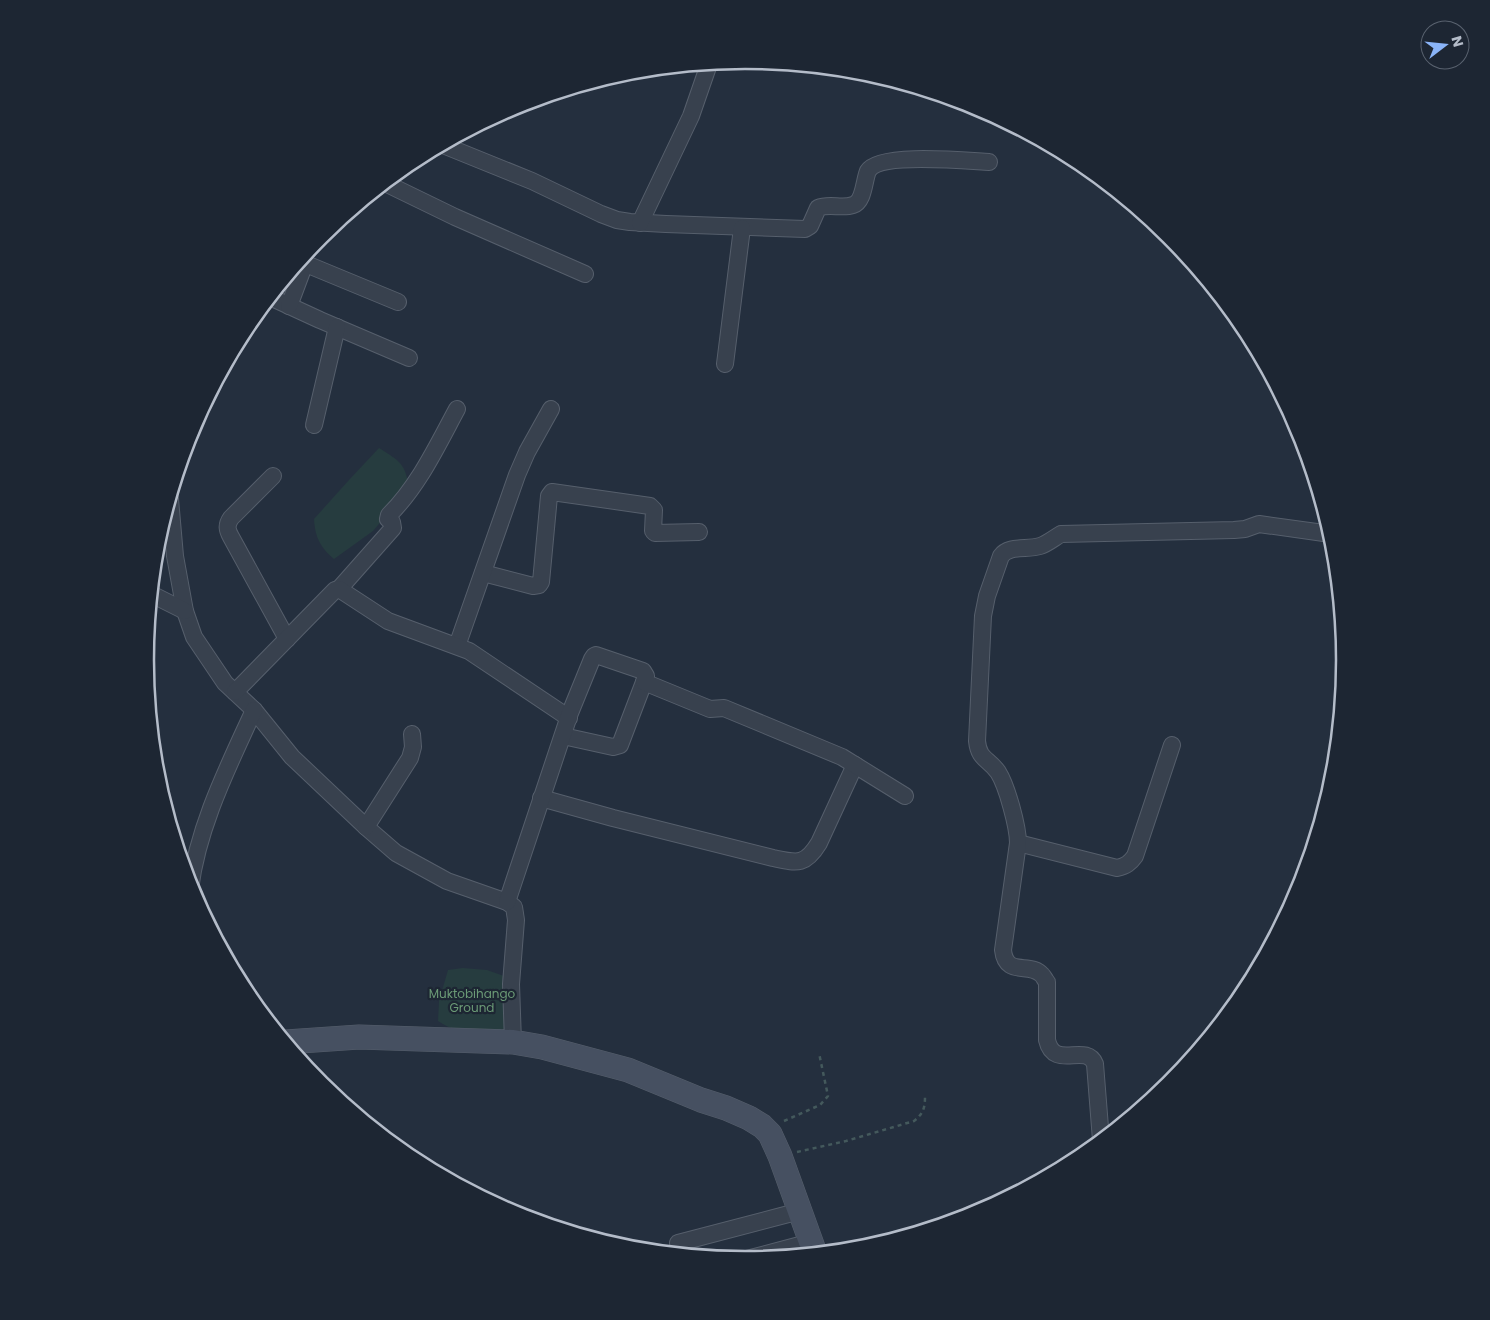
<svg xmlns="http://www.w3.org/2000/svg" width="1490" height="1320" viewBox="0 0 1490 1320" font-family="Poppins,sans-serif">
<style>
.green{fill:#263c3f}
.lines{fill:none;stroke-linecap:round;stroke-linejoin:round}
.street-casing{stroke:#565f6c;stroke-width:18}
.secondary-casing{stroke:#565f6c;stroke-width:25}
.path{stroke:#44595c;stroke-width:2.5;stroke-dasharray:4 4;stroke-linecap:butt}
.street{stroke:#38414e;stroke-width:16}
.secondary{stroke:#465061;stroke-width:24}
.labels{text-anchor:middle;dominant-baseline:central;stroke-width:4.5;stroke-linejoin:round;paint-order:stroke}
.park-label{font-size:12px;fill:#6b9a76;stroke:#1d2633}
.rim{fill:none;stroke:#b4bcc9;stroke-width:2.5}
</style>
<rect width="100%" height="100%" fill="#242f3e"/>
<g class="green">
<path d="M379 448C400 461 406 464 409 489L373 531 334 559C320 547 315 537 314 519L349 480Z"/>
<path d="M463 968 487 970 504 976V1032C479 1032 460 1036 438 1021L439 1001 448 970Z"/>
</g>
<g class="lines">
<g class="street-casing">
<g id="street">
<path d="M443 145 532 181 601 214 617 220 630 222 666 224 805 229 810 226 818 208C829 203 842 209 853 205 864 202 864 180 868 171 879 152 968 161 989 162"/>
<polyline points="385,183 455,217 585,274"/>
<polyline points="640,223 691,116 709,64"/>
<polyline points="270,297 320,320 409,358"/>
<polyline points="289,306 304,266 306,264 398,302"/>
<polyline points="725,364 742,228"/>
<polyline points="314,425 337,327"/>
<path d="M273 476 231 518C226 525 227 530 231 537L287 639"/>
<polyline points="170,499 175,556 185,611 194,637 225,683 254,710 292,757 366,827 396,853 447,881 507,902 514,907 516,920 511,984 513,1042"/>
<polyline points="483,573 533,586 539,585 541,582 549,496 552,492 650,506 654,510 653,531 655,533 699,532"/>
<path d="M339 589 393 528 392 522 388 519 389 515C419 485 437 446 457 409"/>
<polyline points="151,594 185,611"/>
<polyline points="457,646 517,475 527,452 551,409"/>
<polyline points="235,692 335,590 339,589 388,621 469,651 569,718"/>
<polyline points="563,736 613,747 620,745 644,682"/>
<path d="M541 798 613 818 773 858C797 863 805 866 819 843L855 765"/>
<polyline points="366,827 410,758 413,747 412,734"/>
<path d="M1018 843 1117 868C1126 866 1130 863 1135 856L1172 745"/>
<path d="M190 889C198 826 228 767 254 710"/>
<polyline points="507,902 570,713 592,659 594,656 596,655 643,671 646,676 644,682 710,709 724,708 842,757 905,796"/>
<path d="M1101 1140 1095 1064C1086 1042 1054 1071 1047 1040V982C1045 980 1044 977 1042 975 1030 961 1006 978 1003 950L1018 843C1018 827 1007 786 998 772 988 758 979 760 977 741L983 616 987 596 1001 556C1009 545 1027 550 1040 546 1047 544 1054 538 1061 534L1234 530 1245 529 1259 524 1331 534"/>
<polyline points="678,1243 800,1211"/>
<polyline points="743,1260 811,1242"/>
</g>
</g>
<g class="secondary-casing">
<polyline id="secondary" points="286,1042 359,1037 513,1042 542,1047 628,1070 701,1100 726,1108 749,1118 762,1126 770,1134 780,1156 815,1253"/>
</g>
<g class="path">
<polyline points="784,1121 820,1105 828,1096 819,1053"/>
<path d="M797 1152 846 1141 914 1121C923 1114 925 1108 925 1097"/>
</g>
<use href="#street" class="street"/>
<use href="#secondary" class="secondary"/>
</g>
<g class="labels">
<g class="park-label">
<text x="472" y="993">Muktobihango<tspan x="472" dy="14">Ground</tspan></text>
</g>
</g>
<path d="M0 0H1490V1320H0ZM154 660a591 591 0 1 1 1182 0a591 591 0 1 1-1182 0Z" fill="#1d2633" fill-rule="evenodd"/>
<path class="rim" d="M154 660a591 591 0 1 1 1182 0a591 591 0 1 1-1182 0Z"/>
<g transform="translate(1445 45) rotate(74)"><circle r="24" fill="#1d2633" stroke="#59626f"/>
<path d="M0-4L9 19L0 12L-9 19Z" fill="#8ab4f8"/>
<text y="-8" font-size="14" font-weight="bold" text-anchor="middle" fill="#b4bcc9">N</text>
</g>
</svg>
